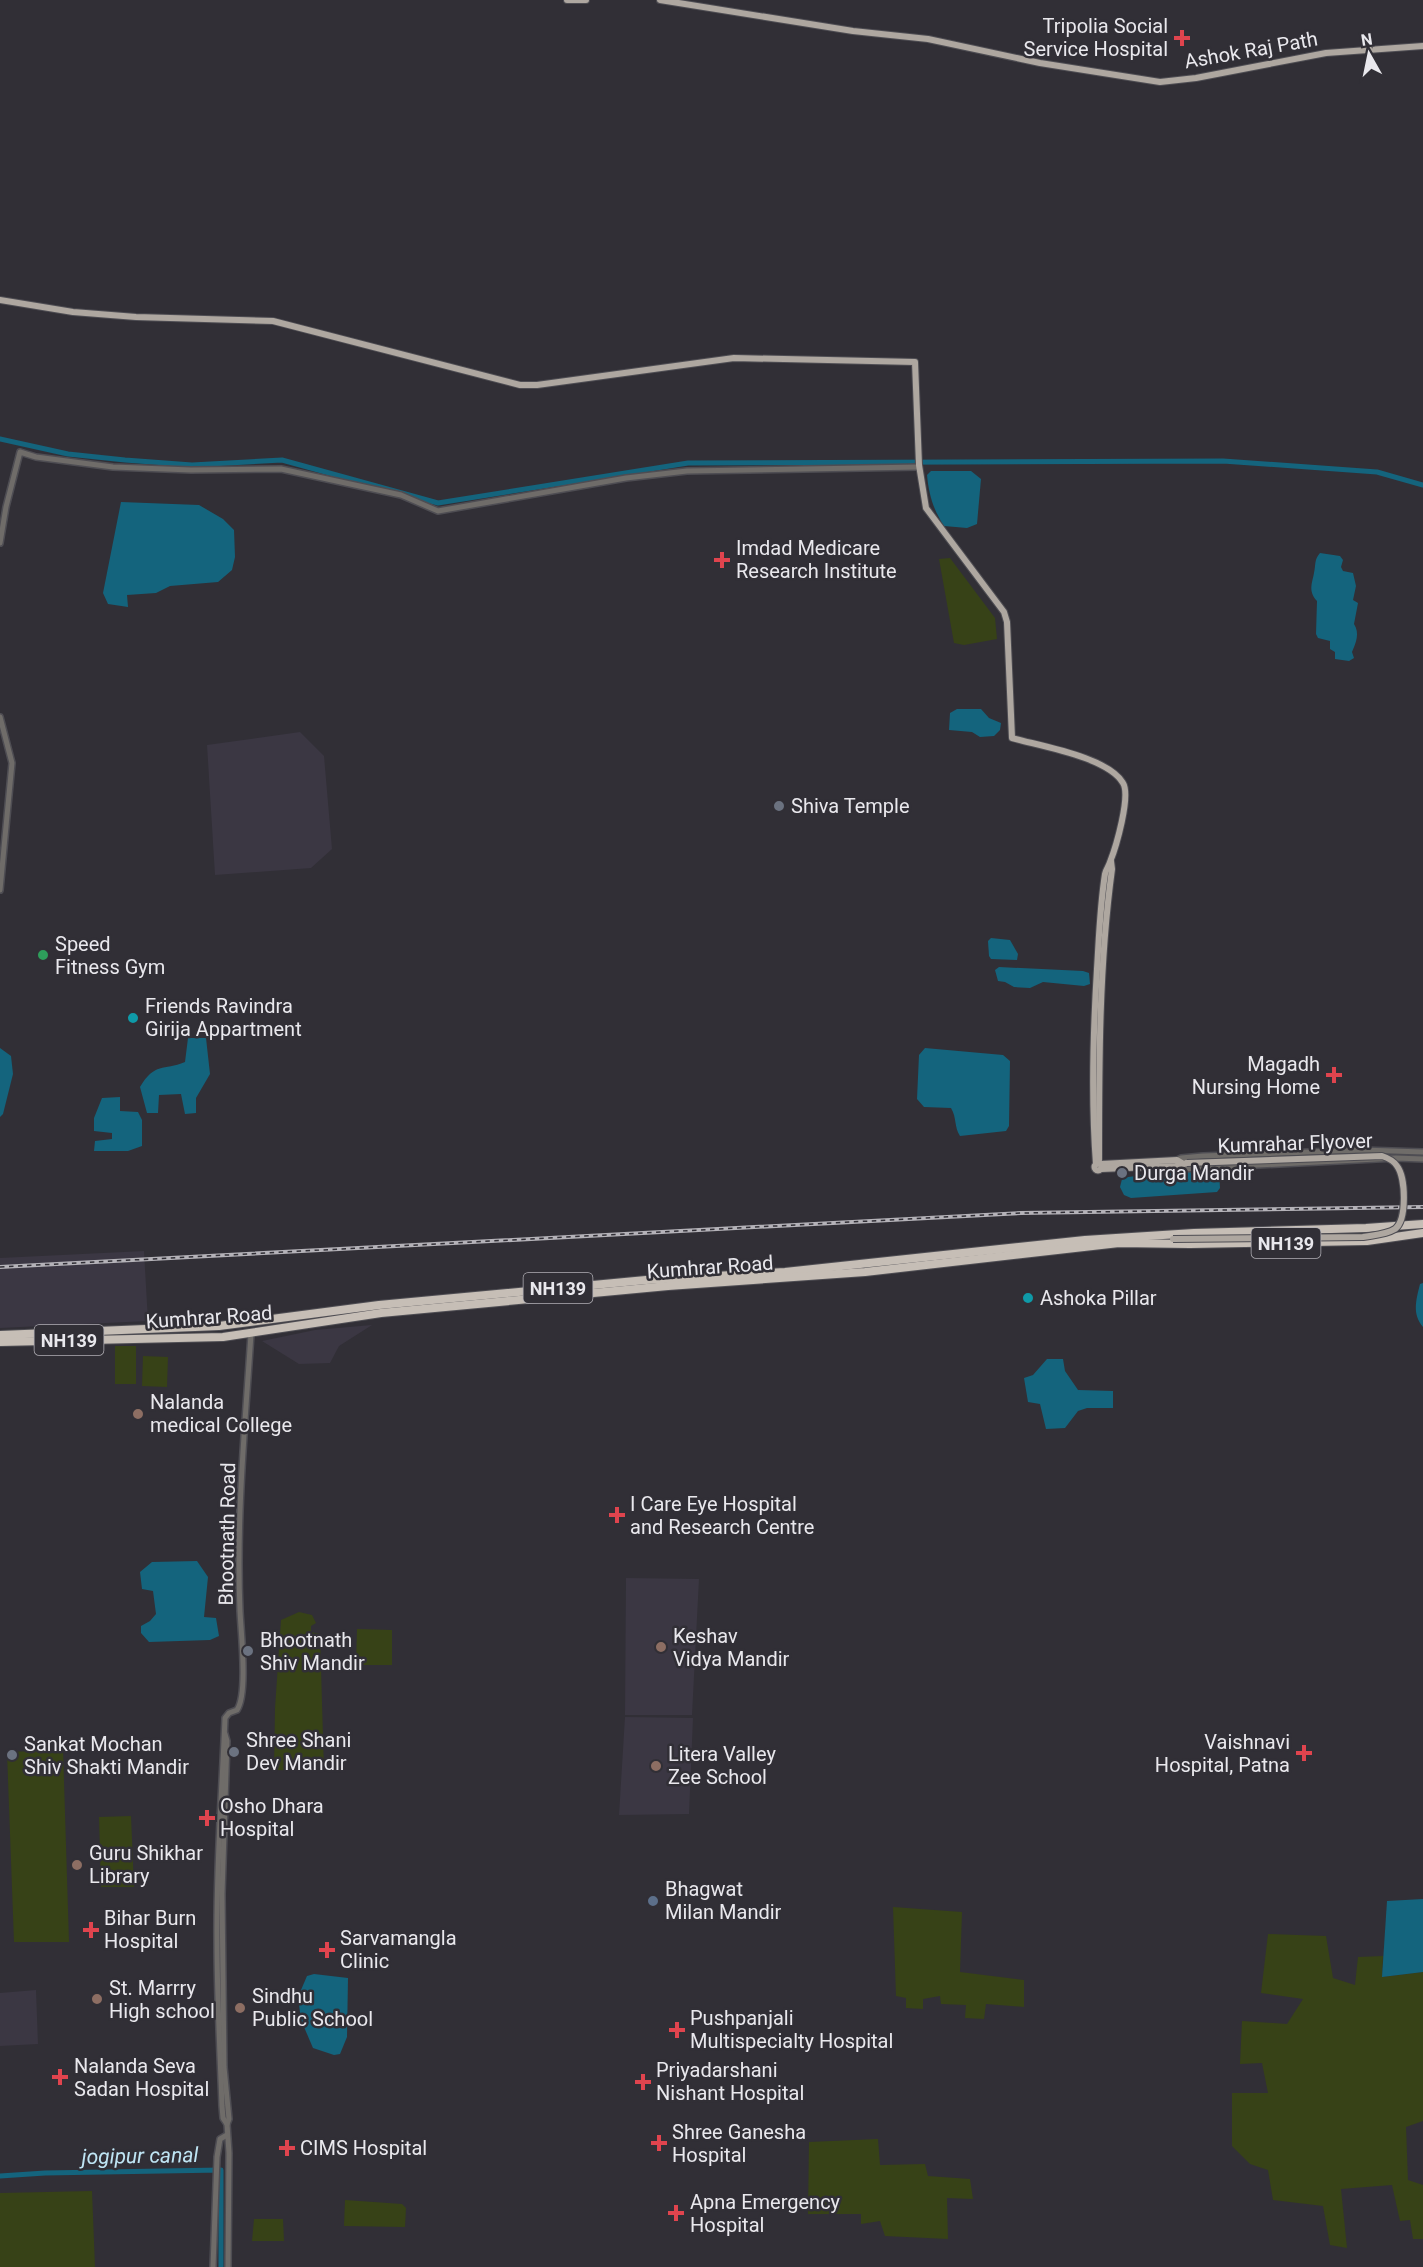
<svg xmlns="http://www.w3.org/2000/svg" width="1423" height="2267" viewBox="0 0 1423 2267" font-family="Roboto,sans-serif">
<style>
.built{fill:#3b3743}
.green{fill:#374217}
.water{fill:#14647d}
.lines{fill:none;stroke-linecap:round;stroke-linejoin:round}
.canal{stroke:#14647d;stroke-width:5}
.minor-casing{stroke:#4e4d53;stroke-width:8}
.major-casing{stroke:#4e4d53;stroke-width:8}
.highway-casing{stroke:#4e4d53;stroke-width:10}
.minor{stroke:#6f6c69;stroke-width:5}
.major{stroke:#aea7a0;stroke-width:6}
.highway{stroke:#c6beb6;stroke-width:8}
.rail-casing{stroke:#b4b2b8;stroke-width:4}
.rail{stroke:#312f36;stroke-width:1.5;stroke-dasharray:4.5;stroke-linecap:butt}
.major-bridge-casing{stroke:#4e4d53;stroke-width:8;stroke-linecap:butt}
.major-bridge{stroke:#aea7a0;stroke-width:6}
.health-dot{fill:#e0444e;stroke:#312f36;stroke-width:2}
.worship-dot{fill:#6b7280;stroke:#312f36;stroke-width:2}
.leisure-dot{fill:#2e9e5b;stroke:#312f36;stroke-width:2}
.culture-dot{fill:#0f9aa8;stroke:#312f36;stroke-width:2}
.education-dot{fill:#8d6e63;stroke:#312f36;stroke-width:2}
.service-dot{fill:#5c6f8a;stroke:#312f36;stroke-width:2}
.labels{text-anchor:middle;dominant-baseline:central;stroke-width:5;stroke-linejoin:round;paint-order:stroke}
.shield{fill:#312f36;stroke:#b2b0b6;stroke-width:1.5}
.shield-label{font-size:18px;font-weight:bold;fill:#e9e8ed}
.poi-label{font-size:20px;fill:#e9e8ed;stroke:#312f36;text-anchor:start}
.street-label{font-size:20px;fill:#e9e8ed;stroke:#312f36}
.water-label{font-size:21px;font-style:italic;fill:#bfe5f4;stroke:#312f36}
</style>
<rect width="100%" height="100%" fill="#312f36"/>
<g class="built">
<polygon points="300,732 324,756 332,849 311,868 215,875 207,745"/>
<polygon points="144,1251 148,1321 0,1328 0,1258"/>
<polygon points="372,1325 339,1346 330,1363 299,1364 262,1341 315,1330"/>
<polygon points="626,1578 699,1579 692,1715 625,1715"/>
<polygon points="625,1717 693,1718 689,1814 619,1815"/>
<polygon points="36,1990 38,2044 0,2046 0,1993"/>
</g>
<g class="green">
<polygon points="950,558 995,618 997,639 964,645 954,643 939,559"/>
<rect x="115" y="1346" width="21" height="38"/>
<polygon points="143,1356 168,1357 167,1387 142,1386"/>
<polygon points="299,1612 312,1615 316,1623 311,1626 311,1632 320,1634 324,1771 274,1770 275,1708 281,1620"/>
<polygon points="357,1629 392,1630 392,1665 356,1665"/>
<polygon points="63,1750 69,1942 14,1942 7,1752"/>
<polygon points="131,1816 134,1887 101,1887 99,1817"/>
<polygon points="893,1907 962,1912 960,1972 1024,1980 1024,2007 986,2004 984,2019 965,2018 966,2005 941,2004 940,1996 923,1999 923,2009 906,2008 906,1998 896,1996"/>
<polygon points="1268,1934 1326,1936 1333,1978 1355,1985 1358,1957 1383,1956 1382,1977 1423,1972 1423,2121 1406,2127 1408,2180 1423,2185 1423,2239 1413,2239 1410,2220 1400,2221 1392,2185 1341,2189 1347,2248 1330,2245 1323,2206 1273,2200 1268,2170 1250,2164 1232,2146 1232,2093 1268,2093 1262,2063 1240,2064 1242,2021 1287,2024 1303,1999 1261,1993"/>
<polygon points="878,2139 880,2165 925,2164 928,2176 970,2179 973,2199 947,2198 948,2239 885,2236 880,2221 861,2224 861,2214 808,2214 809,2142"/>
<polygon points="92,2191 95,2267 0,2267 0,2193"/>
<polygon points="345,2200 402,2204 406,2208 405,2227 344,2226"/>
<polygon points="254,2219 283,2219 284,2241 252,2241"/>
</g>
<g class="water">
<path d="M931 471H971L981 479 977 524 967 528 944 526C933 509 929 495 927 475Z"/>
<polygon points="121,502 199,505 223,519 234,530 235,557 232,570 218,582 170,586 156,593 127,595 128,607 108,604 103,593"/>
<path d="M1320 553 1340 556 1343 560 1341 567 1343 571 1353 573 1356 586 1353 600 1358 603 1354 624C1360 633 1356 643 1352 652L1354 658 1349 661 1335 659V652L1330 649V641L1318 638 1316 634 1317 601C1308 591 1312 584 1314 573 1316 564 1314 560 1320 553Z"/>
<polygon points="957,709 981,709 989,718 1001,723 1000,730 994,736 980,737 972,732 949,730 950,713"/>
<polygon points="991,938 1010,940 1018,954 1017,960 991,959 989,956 988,941"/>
<polygon points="999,967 1083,971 1089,973 1090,984 1084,986 1043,982 1030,988 1014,987 1005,982 998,981 995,970"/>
<path d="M188 1038H206L210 1074 196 1098V1113L185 1114 181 1094 159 1095 158 1113H147L140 1087C155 1062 163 1071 185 1062Z"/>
<polygon points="0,1048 11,1056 13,1074 3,1114 0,1117"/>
<path d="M925 1048 1003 1055 1010 1061 1009 1126 1006 1131 960 1136C954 1127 957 1118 951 1108L924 1107 917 1099 919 1055Z"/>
<polygon points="120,1097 120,1111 138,1112 142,1120 142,1146 128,1151 94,1151 95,1141 112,1139 112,1133 94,1131 94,1118 102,1098"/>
<polygon points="1212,1167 1219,1172 1220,1188 1217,1192 1131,1198 1124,1195 1120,1187 1122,1179 1128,1177"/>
<path d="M1423 1283V1327C1412 1314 1416 1300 1420 1284Z"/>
<polygon points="1047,1359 1063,1359 1065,1371 1078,1390 1113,1391 1113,1408 1087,1408 1078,1411 1065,1428 1046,1429 1040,1404 1028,1402 1024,1378 1033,1375"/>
<polygon points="197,1561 208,1577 204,1617 216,1618 219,1636 210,1640 149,1642 141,1633 141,1626 150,1621 156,1614 153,1591 142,1589 140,1572 152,1562"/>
<polygon points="1423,1899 1423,1972 1382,1977 1387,1901"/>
<polygon points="314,1974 348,1978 347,2037 340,2054 334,2055 313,2048 301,2020 298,1997 307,1976"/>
</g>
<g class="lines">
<g class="canal">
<polyline points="0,439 68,454 125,460 192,465 282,460 438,503 688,463 1223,461 1377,472 1423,485"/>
<polyline points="0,2176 45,2173 221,2170 221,2267"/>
</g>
<g class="minor-casing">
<g id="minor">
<polyline points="0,543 6,507 20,452 36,457 113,467 191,470 281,469 401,495 438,511 626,478 687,471 919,467"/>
<polyline points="0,717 12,763 0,890"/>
<polyline points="1177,1160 1181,1158 1203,1156 1362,1150 1423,1152"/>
<polyline points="1176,1166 1181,1169 1396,1158 1423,1159"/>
<polyline points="225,1734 227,1741 222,1894 224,2067 229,2119 227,2124 229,2153 228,2267"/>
<path d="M227 2124 223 2118 222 2106C220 2051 217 1996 217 1942 216 1867 222 1793 225 1718L229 1713 237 1710C248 1694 241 1633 240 1611 236 1519 245 1426 251 1334"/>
<polyline points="213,2267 217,2157 220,2139 227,2135"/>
</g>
</g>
<g class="major-casing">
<g id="major">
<polyline points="567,0 586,0"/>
<polyline points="660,0 853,31 928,39 1040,63 1160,82 1196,78 1326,53 1423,46"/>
<path d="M0 300 73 312 136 317 273 321 520 385H537L734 358 915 362 919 465 926 508 1004 612 1007 622 1012 738C1040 746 1108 757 1123 783 1131 796 1116 847 1110 862 1109 866 1106 869 1105 874 1100 906 1099 937 1097 969 1093 1034 1091 1099 1096 1164"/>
<path d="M1099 1160C1099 1063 1099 965 1112 869L1111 861"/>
<circle cx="1098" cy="1167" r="3.5"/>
<polyline points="1101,1164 1177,1160 1182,1163"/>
<polyline points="1101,1169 1176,1166 1187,1163"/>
</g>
</g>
<g class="highway-casing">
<g id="highway">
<polyline points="0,1335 219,1326 379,1305 646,1280 785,1272 1085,1240 1194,1233 1366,1228 1423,1224"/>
<polyline points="0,1342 223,1337 381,1313 668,1286 865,1272 1119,1243 1190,1244 1367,1241 1423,1233"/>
</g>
</g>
<use href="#minor" class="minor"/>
<use href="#major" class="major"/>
<use href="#highway" class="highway"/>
<g class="rail-casing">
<polyline id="rail" points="0,1267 1021,1213 1423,1207"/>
</g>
<use href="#rail" class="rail"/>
<g class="major-bridge-casing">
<path id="major-bridge" d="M1173 1239 1363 1237C1373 1235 1385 1235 1395 1229 1407 1220 1406 1178 1397 1166 1394 1161 1388 1158 1382 1156L1187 1163"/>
</g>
<use href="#major-bridge" class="major-bridge"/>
</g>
<g class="health-dot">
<path d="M1179 29h6v6h6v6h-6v6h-6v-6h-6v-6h6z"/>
<path d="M719 551h6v6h6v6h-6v6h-6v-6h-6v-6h6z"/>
<path d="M1331 1066h6v6h6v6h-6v6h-6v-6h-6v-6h6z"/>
<path d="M614 1506h6v6h6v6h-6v6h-6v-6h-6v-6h6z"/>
<path d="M1301 1744h6v6h6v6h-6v6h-6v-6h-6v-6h6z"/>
<path d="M204 1809h6v6h6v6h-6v6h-6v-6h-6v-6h6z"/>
<path d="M88 1921h6v6h6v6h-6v6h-6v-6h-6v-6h6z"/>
<path d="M324 1941h6v6h6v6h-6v6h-6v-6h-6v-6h6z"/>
<path d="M674 2021h6v6h6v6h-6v6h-6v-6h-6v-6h6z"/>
<path d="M57 2068h6v6h6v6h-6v6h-6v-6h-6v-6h6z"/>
<path d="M640 2073h6v6h6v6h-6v6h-6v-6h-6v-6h6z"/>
<path d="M656 2134h6v6h6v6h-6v6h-6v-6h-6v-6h6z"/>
<path d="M284 2139h6v6h6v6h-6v6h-6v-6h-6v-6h6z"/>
<path d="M673 2204h6v6h6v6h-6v6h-6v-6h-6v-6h6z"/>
</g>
<g class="worship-dot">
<circle cx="779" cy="806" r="6"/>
<circle cx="1122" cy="1173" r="6"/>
<circle cx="248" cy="1651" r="6"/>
<circle cx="234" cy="1752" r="6"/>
<circle cx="12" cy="1755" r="6"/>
</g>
<circle class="leisure-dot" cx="43" cy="955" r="6"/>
<g class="culture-dot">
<circle cx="133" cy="1018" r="6"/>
<circle cx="1028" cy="1298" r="6"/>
</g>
<g class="education-dot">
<circle cx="138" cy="1414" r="6"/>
<circle cx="661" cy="1647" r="6"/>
<circle cx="656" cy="1766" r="6"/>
<circle cx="77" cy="1865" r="6"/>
<circle cx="97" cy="1999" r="6"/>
<circle cx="240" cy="2008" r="6"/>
</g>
<circle class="service-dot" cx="653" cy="1901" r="6"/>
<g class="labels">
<g class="shield">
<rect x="1251.5" y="1228" width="69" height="30" rx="4.5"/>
<rect x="523.5" y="1273" width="69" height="30" rx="4.5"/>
<rect x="34.5" y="1325" width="69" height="30" rx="4.5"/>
</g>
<g class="shield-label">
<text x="1286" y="1243">NH139</text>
<text x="558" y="1288">NH139</text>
<text x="69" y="1340">NH139</text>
</g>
<g class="poi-label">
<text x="1168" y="26" text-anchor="end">Tripolia Social<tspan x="1168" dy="23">Service Hospital</tspan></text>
<text x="736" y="548">Imdad Medicare<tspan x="736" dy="23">Research Institute</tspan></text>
<text x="791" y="806">Shiva Temple</text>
<text x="55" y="944">Speed<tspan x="55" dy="23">Fitness Gym</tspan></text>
<text x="145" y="1006">Friends Ravindra<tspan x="145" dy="23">Girija Appartment</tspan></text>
<text x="1320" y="1064" text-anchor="end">Magadh<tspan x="1320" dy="23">Nursing Home</tspan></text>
<text x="1134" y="1173">Durga Mandir</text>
<text x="1040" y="1298">Ashoka Pillar</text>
<text x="150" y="1402">Nalanda<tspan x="150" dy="23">medical College</tspan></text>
<text x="630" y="1504">I Care Eye Hospital<tspan x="630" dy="23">and Research Centre</tspan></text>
<text x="673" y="1636">Keshav<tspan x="673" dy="23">Vidya Mandir</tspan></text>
<text x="260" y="1640">Bhootnath<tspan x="260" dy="23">Shiv Mandir</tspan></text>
<text x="246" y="1740">Shree Shani<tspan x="246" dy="23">Dev Mandir</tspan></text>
<text x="1290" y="1742" text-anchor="end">Vaishnavi<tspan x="1290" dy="23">Hospital, Patna</tspan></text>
<text x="24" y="1744">Sankat Mochan<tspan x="24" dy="23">Shiv Shakti Mandir</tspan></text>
<text x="668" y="1754">Litera Valley<tspan x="668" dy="23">Zee School</tspan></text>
<text x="220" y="1806">Osho Dhara<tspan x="220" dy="23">Hospital</tspan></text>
<text x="89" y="1853">Guru Shikhar<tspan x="89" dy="23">Library</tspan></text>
<text x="665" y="1889">Bhagwat<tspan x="665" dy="23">Milan Mandir</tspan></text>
<text x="104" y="1918">Bihar Burn<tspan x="104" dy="23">Hospital</tspan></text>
<text x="340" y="1938">Sarvamangla<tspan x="340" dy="23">Clinic</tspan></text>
<text x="109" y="1988">St. Marrry<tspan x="109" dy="23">High school</tspan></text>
<text x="252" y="1996">Sindhu<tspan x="252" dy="23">Public School</tspan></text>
<text x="690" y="2018">Pushpanjali<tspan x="690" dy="23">Multispecialty Hospital</tspan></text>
<text x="74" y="2066">Nalanda Seva<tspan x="74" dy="23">Sadan Hospital</tspan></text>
<text x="656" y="2070">Priyadarshani<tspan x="656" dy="23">Nishant Hospital</tspan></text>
<text x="672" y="2132">Shree Ganesha<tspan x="672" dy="23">Hospital</tspan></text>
<text x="300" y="2148">CIMS Hospital</text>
<text x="690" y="2202">Apna Emergency<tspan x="690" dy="23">Hospital</tspan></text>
</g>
<g class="street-label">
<text transform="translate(1251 50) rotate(-10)">Ashok Raj Path</text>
<text transform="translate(1295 1143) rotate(-2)">Kumrahar Flyover</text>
<text transform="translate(710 1267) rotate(-4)">Kumhrar Road</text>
<text transform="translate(209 1317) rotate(-4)">Kumhrar Road</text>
<text transform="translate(227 1534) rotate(-89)">Bhootnath Road</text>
</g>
<g class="water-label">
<text transform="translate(140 2156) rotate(-1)">jogipur canal</text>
</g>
</g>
<g transform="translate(1369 54) rotate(351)" stroke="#312f36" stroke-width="4.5" paint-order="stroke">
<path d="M0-4.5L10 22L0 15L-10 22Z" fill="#e9e8ed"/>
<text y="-9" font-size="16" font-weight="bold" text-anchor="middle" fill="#e9e8ed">N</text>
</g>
</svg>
